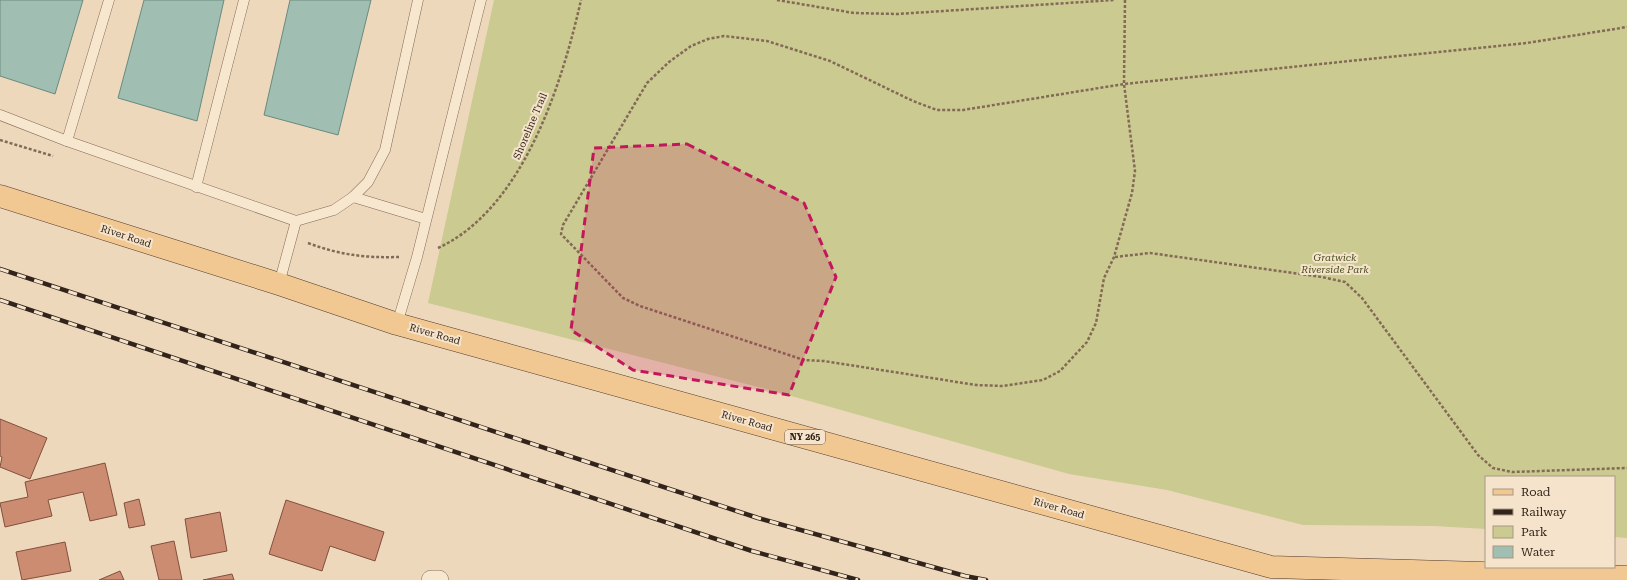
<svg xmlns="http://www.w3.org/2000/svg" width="1627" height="580" viewBox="0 0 1627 580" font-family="'Roboto Serif',serif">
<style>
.green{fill:#caca91}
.water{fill:#a0beb1;stroke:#688b7e}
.building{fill:#cb8c72;stroke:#834f3c}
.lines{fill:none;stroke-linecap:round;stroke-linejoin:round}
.service-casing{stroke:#846956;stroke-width:11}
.minor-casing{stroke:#846956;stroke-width:20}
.primary-casing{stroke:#51382b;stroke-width:23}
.path{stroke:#846956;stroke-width:2.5;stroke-dasharray:3 2;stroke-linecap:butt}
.service{stroke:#f8e7cf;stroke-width:10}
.minor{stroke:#f8e7cf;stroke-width:19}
.primary{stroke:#f2c892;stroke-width:22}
.rail-casing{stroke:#33241b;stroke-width:4.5}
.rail{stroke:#f5e4cb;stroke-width:3;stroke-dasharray:9;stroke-linecap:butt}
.marked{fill:#c2185b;fill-opacity:0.2;stroke:#c2185b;stroke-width:3;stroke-dasharray:8 5;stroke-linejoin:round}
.labels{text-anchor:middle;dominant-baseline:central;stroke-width:4;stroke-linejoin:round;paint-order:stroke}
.shield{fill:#f5e4cb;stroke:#6d5e50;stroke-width:1}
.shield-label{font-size:9px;font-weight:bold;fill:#33241b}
.street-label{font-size:10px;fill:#33241b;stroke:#f5e4cb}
.park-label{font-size:10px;font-style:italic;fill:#4a4f21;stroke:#f5e4cb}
</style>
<rect width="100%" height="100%" fill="#edd8bc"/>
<polygon class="green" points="494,0 1627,0 1627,538 1614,537 1614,477 1486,477 1486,529 1434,526 1303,525 1167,490 1069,474 770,390 428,303"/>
<g class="water">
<polygon points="0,0 83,0 55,94 0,76"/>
<polygon points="144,0 224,0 197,121 118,98"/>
<polygon points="290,0 371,0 338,135 264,115"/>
</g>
<g class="building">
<polygon points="0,419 47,438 30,479 0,467 2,457 0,456"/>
<polygon points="105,463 117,515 90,521 83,492 48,500 52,516 5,527 0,503 28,497 25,482"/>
<polygon points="139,499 145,525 129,528 124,503"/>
<polygon points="286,500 384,532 375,561 330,546 322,571 269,554"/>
<polygon points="220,512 227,551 191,558 185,519"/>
<polygon points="174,541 182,580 159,580 151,546"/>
<polygon points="65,542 71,571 22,580 16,552"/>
<polygon points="120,571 124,580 99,580"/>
<polygon points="232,574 234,580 203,580"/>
</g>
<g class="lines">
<g class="service-casing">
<g id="service">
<polyline points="0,115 67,141 296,221"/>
<polyline points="67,141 109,0"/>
<polyline points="196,187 244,0"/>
<polyline points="353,197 426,219"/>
<polyline points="279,284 296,221 334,210 353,197 368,182 385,150 418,0"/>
<polyline points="397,324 417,257 481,0"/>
</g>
</g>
<g class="minor-casing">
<polyline id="minor" points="431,580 439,580"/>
</g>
<g class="primary-casing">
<polyline id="primary" points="0,196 279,284 397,324 1271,567 1627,577"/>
</g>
<g class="path">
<polyline points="777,0 854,13 897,14 1114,0"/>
<polyline points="1125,0 1124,84 1135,171 1132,193 1114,257 1104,278 1096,323 1087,342 1060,371 1043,380 1003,386 976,385 824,361 804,360 640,306 623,298 561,234 563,225 647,83 669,62 691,46 708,39 724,36 767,41 830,61 913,101 937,110 963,110 1124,84 1527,43 1627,27"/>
<polyline points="0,140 53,156"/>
<path d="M308 243C340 255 365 258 399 257"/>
<path d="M438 248C523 209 562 84 581 0"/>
<polyline points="1115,257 1150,253 1322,277 1345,282 1362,298 1478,455 1493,468 1512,472 1627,468"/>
</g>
<use href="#service" class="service"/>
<use href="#minor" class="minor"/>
<use href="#primary" class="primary"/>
<g class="rail-casing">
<g id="rail">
<polyline points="0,269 758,518 965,576 986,580"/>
<polyline points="0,300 752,551 858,580"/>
</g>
</g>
<use href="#rail" class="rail"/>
</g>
<path class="marked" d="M687 144 804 203 836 277 789 395 633 370 571 330 594 148Z"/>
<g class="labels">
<rect class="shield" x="785" y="430" width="40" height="14" rx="3"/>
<g class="shield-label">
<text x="805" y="437">NY 265</text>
</g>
<g class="street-label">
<text transform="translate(530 126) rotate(-67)">Shoreline Trail</text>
<text transform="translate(126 236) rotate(18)">River Road</text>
<text transform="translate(435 334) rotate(16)">River Road</text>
<text transform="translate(747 421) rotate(16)">River Road</text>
<text transform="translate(1059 508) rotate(16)">River Road</text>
</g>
<g class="park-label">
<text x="1335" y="257">Gratwick<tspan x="1335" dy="12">Riverside Park</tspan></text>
</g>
</g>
<rect x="1485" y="476" width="130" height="92" fill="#f5e4cb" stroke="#a79785"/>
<rect x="1493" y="489" width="20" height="6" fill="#f2c892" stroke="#a79785"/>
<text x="1521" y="496" font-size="12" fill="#33241b">Road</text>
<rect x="1493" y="509" width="20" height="6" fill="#33241b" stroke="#a79785"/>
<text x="1521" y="516" font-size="12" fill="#33241b">Railway</text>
<rect x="1493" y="526" width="20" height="12" fill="#caca91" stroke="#a79785"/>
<text x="1521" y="536" font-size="12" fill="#33241b">Park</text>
<rect x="1493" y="546" width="20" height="12" fill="#a0beb1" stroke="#a79785"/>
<text x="1521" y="556" font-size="12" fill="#33241b">Water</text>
</svg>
